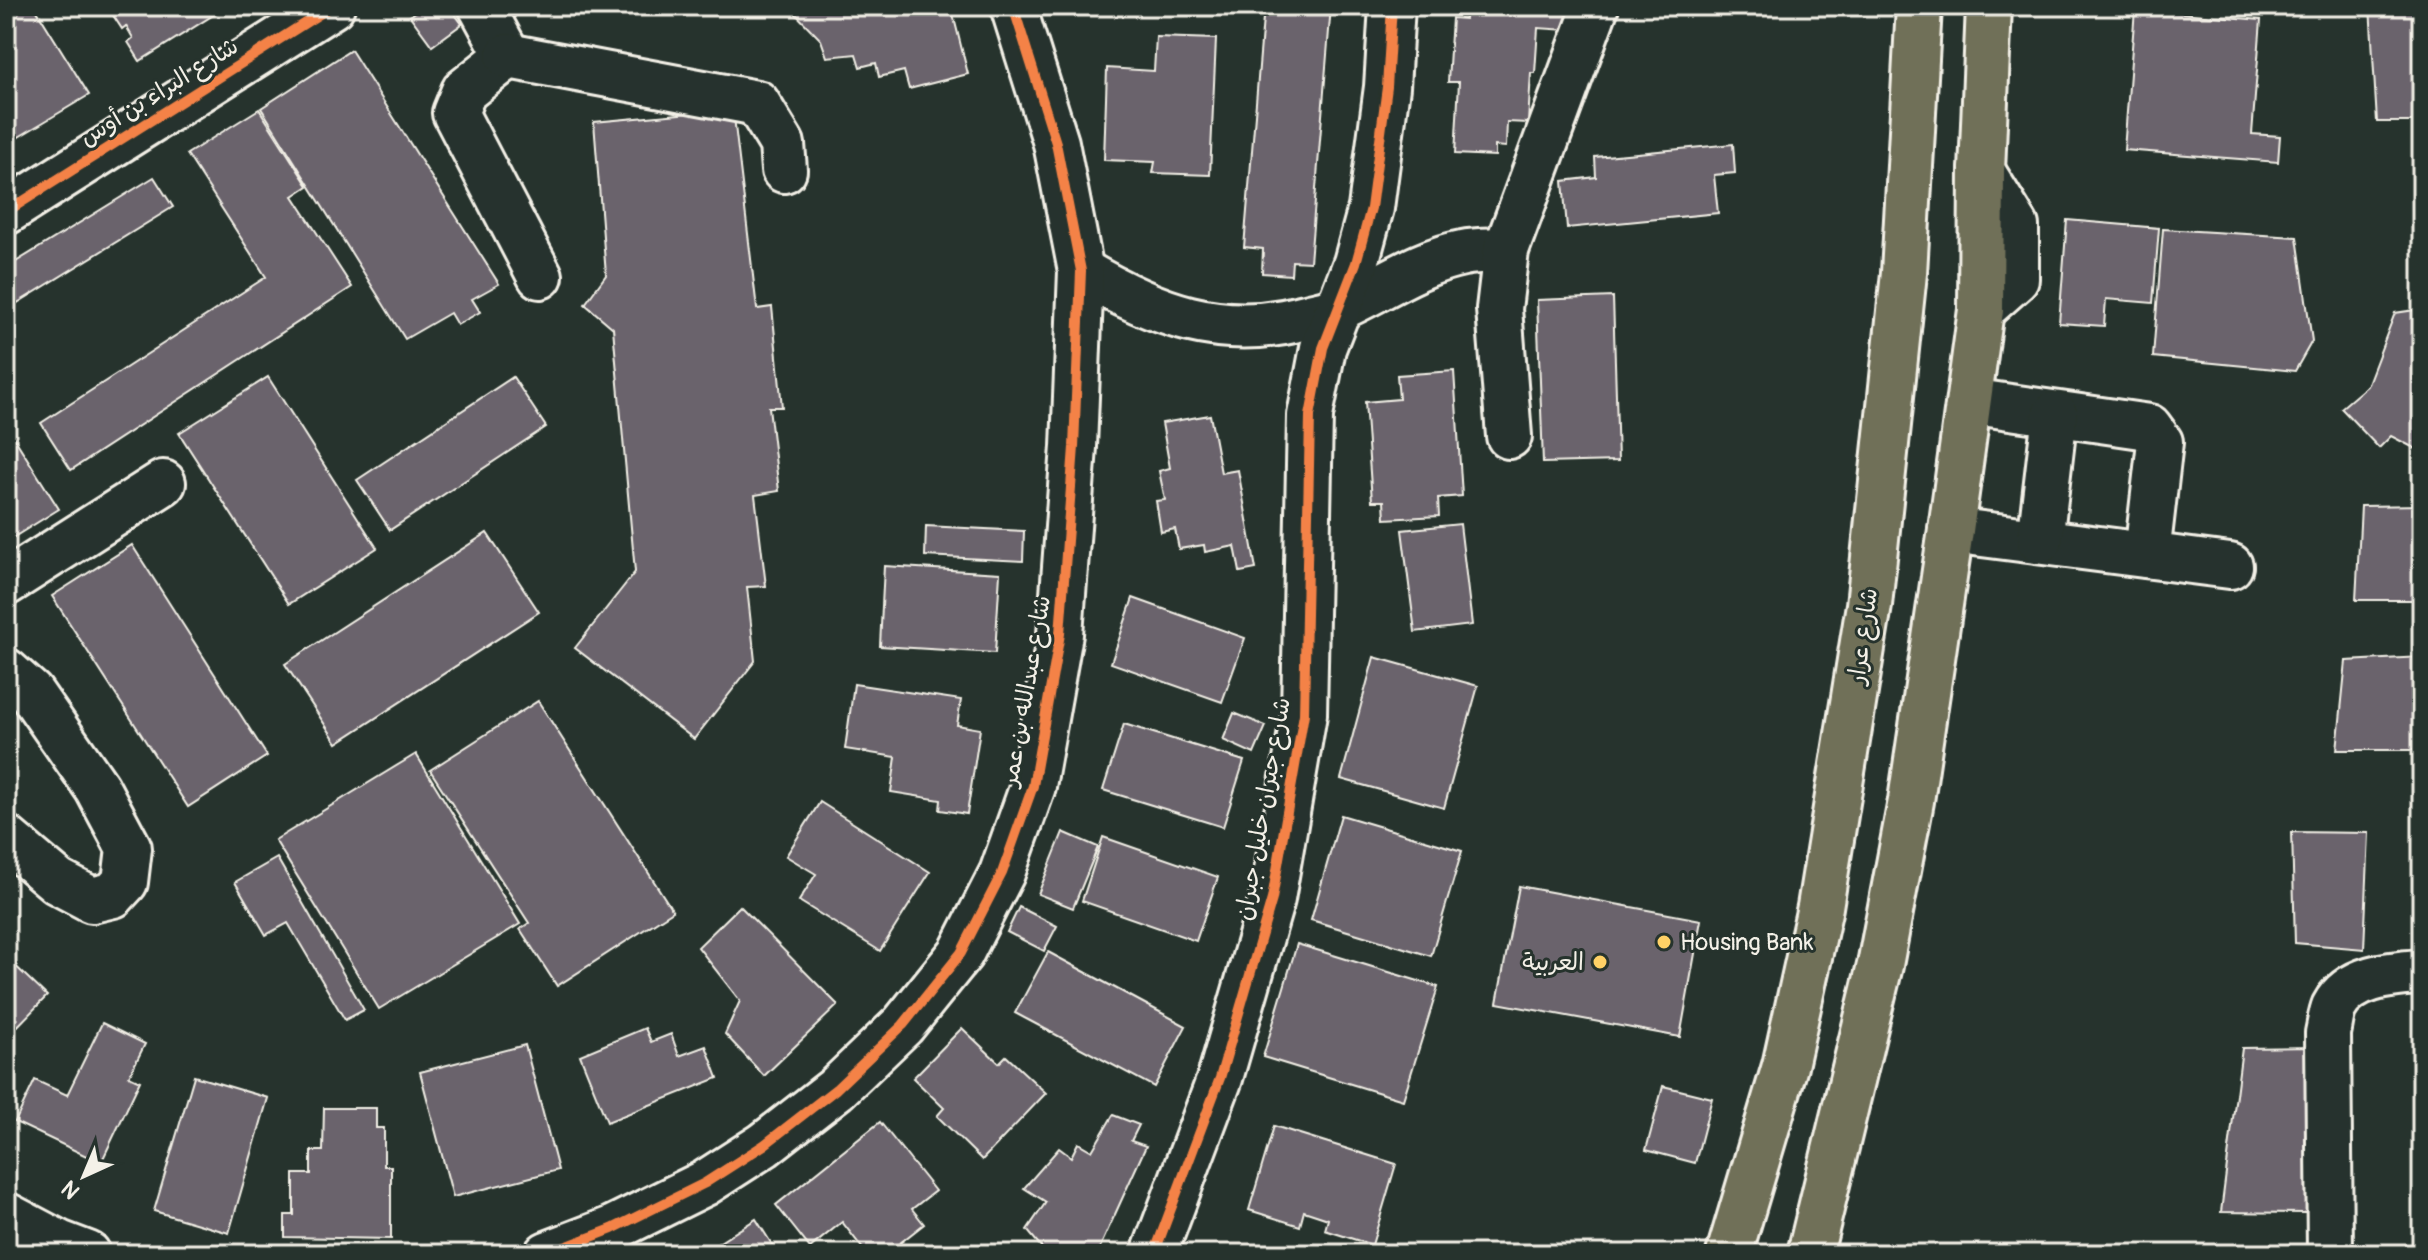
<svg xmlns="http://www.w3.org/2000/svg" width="2428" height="1260" viewBox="0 0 2428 1260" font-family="Pangolin,'Playpen Sans Arabic',sans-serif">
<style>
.building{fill:#6a636c;stroke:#f4f1e8;stroke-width:2}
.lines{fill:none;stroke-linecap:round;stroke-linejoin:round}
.minor-casing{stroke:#f4f1e8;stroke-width:50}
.major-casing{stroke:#f4f1e8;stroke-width:50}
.minor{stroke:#26332d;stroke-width:44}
.major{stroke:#706f59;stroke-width:44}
.cycleway-casing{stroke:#26332d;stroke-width:15}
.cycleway{stroke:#f48246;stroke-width:10}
.poi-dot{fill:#ffd166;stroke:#26332d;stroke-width:3}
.labels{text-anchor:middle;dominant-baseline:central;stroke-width:6;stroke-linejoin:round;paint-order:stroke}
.street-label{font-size:24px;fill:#f4f1e8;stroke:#26332d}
.poi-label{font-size:24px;fill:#f4f1e8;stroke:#26332d;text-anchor:start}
</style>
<rect width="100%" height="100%" fill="#26332d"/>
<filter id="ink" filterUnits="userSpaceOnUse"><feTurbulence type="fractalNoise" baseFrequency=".0125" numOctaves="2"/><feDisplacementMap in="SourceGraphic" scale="16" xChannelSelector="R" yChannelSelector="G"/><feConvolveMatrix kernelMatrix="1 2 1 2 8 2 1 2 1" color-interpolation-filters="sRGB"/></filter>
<g filter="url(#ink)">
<g class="building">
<polygon points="34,6 89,95 17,138 6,121 6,7"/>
<polygon points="107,6 225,6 226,7 140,61 128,42 133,38 126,26 122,29"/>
<polygon points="424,6 449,6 462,24 432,46 410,16"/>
<polygon points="788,6 951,6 968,74 909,89 904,71 879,77 876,63 860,67 856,54 827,57 821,40"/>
<polygon points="1264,6 1331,6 1310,262 1292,261 1291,275 1262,273 1263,249 1244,247"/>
<polygon points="1466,6 1569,9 1567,30 1538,28 1535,73 1531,73 1528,123 1507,122 1506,147 1495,146 1495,156 1455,154 1459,82 1448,82 1452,18 1465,19"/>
<polygon points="2370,6 2422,6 2422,122 2377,122"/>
<polygon points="2135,9 2261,20 2252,134 2280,136 2278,162 2124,150"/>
<polygon points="1156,37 1216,39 1210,175 1153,173 1155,162 1104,160 1107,68 1154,71"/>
<polygon points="351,50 499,284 472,299 480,312 457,325 450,313 405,339 261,108"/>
<polygon points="259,109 308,186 293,196 352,287 71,470 41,423 266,277 187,154"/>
<polygon points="733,109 757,309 772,307 782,407 769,407 779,491 755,495 766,586 747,587 755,661 694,739 575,648 635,572 613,328 585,304 606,275 594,122"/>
<polygon points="1733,144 1735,173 1714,175 1718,213 1567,228 1563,181 1596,177 1595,157"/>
<polygon points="154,177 173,207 6,310 6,268"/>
<polygon points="2067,220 2159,228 2153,303 2106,299 2104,326 2059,323"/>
<polygon points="2163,229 2297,237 2312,341 2295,371 2153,357"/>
<polygon points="1613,297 1618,461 1543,463 1537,300"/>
<polygon points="2422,309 2422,452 2391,436 2379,448 2341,408 2367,386 2395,313"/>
<polygon points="1454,371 1462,496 1438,498 1439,516 1385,519 1384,501 1372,501 1365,402 1399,399 1397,375"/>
<polygon points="268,377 377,548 289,604 179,433"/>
<polygon points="513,377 546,427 390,530 357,480"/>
<polygon points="1210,415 1221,473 1238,470 1256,569 1240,572 1235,546 1205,552 1204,545 1179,549 1175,529 1161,532 1156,501 1165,500 1159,471 1170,468 1162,423"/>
<polygon points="6,425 59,509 6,542"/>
<polygon points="2422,505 2422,600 2356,600 2361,506"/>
<polygon points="1460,524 1472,625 1415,632 1402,530"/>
<polygon points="926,526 1024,531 1023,561 925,556"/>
<polygon points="487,533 539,612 337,743 285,664"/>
<polygon points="132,545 267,756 188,807 52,596"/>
<polygon points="884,566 1000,573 995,653 880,646"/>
<polygon points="1133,598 1245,638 1222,702 1111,663"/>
<polygon points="1374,657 1478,686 1444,808 1341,779"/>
<polygon points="2422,657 2422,750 2337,750 2346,661"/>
<polygon points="854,684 961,700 957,725 980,729 967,814 940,810 941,800 891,792 896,757 845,749"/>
<polygon points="538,701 673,911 557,986 520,929 529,923 430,770"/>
<polygon points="1234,713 1266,726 1254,754 1223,740"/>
<polygon points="1124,724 1244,761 1223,827 1103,790"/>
<polygon points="416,754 520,924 379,1009 275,840"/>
<polygon points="820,802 930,872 880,951 799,901 816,874 786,856"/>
<polygon points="1341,815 1462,851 1431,956 1311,920"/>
<polygon points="1063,832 1098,847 1073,908 1038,894"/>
<polygon points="2292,832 2369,833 2364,949 2295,943"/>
<polygon points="1103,837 1218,877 1196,941 1082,901"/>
<polygon points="277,858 364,1010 345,1020 288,923 266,935 235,882"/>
<polygon points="1519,886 1701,920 1680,1037 1497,1003"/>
<polygon points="740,906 838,1005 764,1076 725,1034 740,1001 698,947"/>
<polygon points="1019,907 1057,926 1044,951 1007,932"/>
<polygon points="1297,944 1438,987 1403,1100 1263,1057"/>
<polygon points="1048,952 1186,1026 1154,1087 1015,1013"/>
<polygon points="6,957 47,996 6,1038"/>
<polygon points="102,1023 145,1044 129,1076 140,1081 101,1163 15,1122 35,1080 67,1095"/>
<polygon points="645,1028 651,1042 671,1034 679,1056 706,1046 718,1078 607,1122 580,1055"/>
<polygon points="962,1028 999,1063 1006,1056 1046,1093 982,1160 937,1116 944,1108 913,1078"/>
<polygon points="525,1045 558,1170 453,1197 420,1072"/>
<polygon points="2314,1047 2306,1213 2221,1212 2242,1048"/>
<polygon points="194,1076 268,1098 229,1233 154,1211"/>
<polygon points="1663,1086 1712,1098 1695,1163 1646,1150"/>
<polygon points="324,1108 376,1108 376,1128 384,1128 384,1166 391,1166 391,1239 285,1237 285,1215 294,1215 294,1174 311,1174 311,1151 323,1151"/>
<polygon points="1113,1115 1139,1125 1131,1141 1146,1146 1097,1254 1047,1254 1027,1230 1046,1202 1024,1188 1059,1148 1071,1157 1078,1143 1092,1151"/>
<polygon points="880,1122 935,1191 912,1209 924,1224 886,1254 867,1254 842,1222 810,1248 776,1205"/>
<polygon points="1274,1126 1396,1164 1372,1245 1325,1230 1328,1219 1304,1211 1300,1226 1249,1210"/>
<polygon points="756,1219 778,1254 703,1253"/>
</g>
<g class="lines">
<g class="minor-casing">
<g id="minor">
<polyline points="481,6 508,56 464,91 455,113 540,276"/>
<polyline points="508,56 757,103 782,144 784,170"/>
<polyline points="6,212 332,6"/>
<path d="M1081 271C1154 314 1221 340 1306 317 1317 314 1330 312 1341 307 1381 289 1420 261 1463 253 1477 250 1492 251 1506 250"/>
<polyline points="1981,310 2016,279 2016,226 1982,171"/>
<polyline points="1969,401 2149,427 2160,442 2147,555"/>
<polyline points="1509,436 1499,309 1506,250 1596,6"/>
<polyline points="1951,530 2230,566"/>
<polyline points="2040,541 2055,414"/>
<polyline points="6,583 163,483"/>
<polyline points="6,671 31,693 97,788 129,848 125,882 113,895 92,900 58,882 6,838"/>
<polyline points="6,1215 59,1243 88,1254"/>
<polyline points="547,1254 612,1229 705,1183 764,1145 836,1089 903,1025 961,953 1002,873 1033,786 1060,634 1074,447 1081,271 1056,143 1013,6"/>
<polyline points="1154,1254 1220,1078 1272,899 1304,714 1310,416 1323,348 1356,263 1371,208 1387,87 1392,6"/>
<path d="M2330 1254 2328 1033C2330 1025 2331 1014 2334 1007 2350 976 2392 974 2422 972"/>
</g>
</g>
<g class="major-casing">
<g id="major">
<polyline points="1729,1254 1785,1066 1820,907 1869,605 1904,273 1919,6"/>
<polyline points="1810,1254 1880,965 1911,801 1951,530 1981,310 1982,171 1989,6"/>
</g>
</g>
<use href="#minor" class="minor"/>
<use href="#major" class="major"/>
<g class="cycleway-casing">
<g id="cycleway">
<polyline points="6,212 332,6"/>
<polyline points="547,1254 612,1229 705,1183 764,1145 836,1089 903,1025 961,953 1002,873 1033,786 1060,634 1074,447 1081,271 1056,143 1013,6"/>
<polyline points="1154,1254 1220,1078 1272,899 1304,714 1310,416 1323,348 1356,263 1371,208 1387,87 1392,6"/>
</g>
</g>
<use href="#cycleway" class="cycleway"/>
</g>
</g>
<g class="poi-dot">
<circle cx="1664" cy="942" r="8"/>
<circle cx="1600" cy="962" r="8"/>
</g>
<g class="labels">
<g class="street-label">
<text transform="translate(159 92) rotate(-32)">شارع البراء بن أوس</text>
<text transform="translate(1863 636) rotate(-82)">شارع عرار</text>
<text transform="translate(1026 691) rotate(-80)">شارع عبدالله بن عمر</text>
<text transform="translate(1263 809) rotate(-80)">شارع جبران خليل جبران</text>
</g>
<g class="poi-label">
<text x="1680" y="942">Housing Bank</text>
<text x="1584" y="962" text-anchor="end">العربية</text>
</g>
</g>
<rect width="2428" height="1260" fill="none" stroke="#26332d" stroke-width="32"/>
<rect x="16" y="16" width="2396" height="1228" fill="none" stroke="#f4f1e8" stroke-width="3" filter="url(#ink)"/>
<g transform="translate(84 1176) rotate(224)" stroke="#26332d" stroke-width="6" paint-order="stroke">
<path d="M0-6L14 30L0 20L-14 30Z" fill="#f4f1e8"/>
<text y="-12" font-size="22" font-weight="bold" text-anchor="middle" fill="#f4f1e8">N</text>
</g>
</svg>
